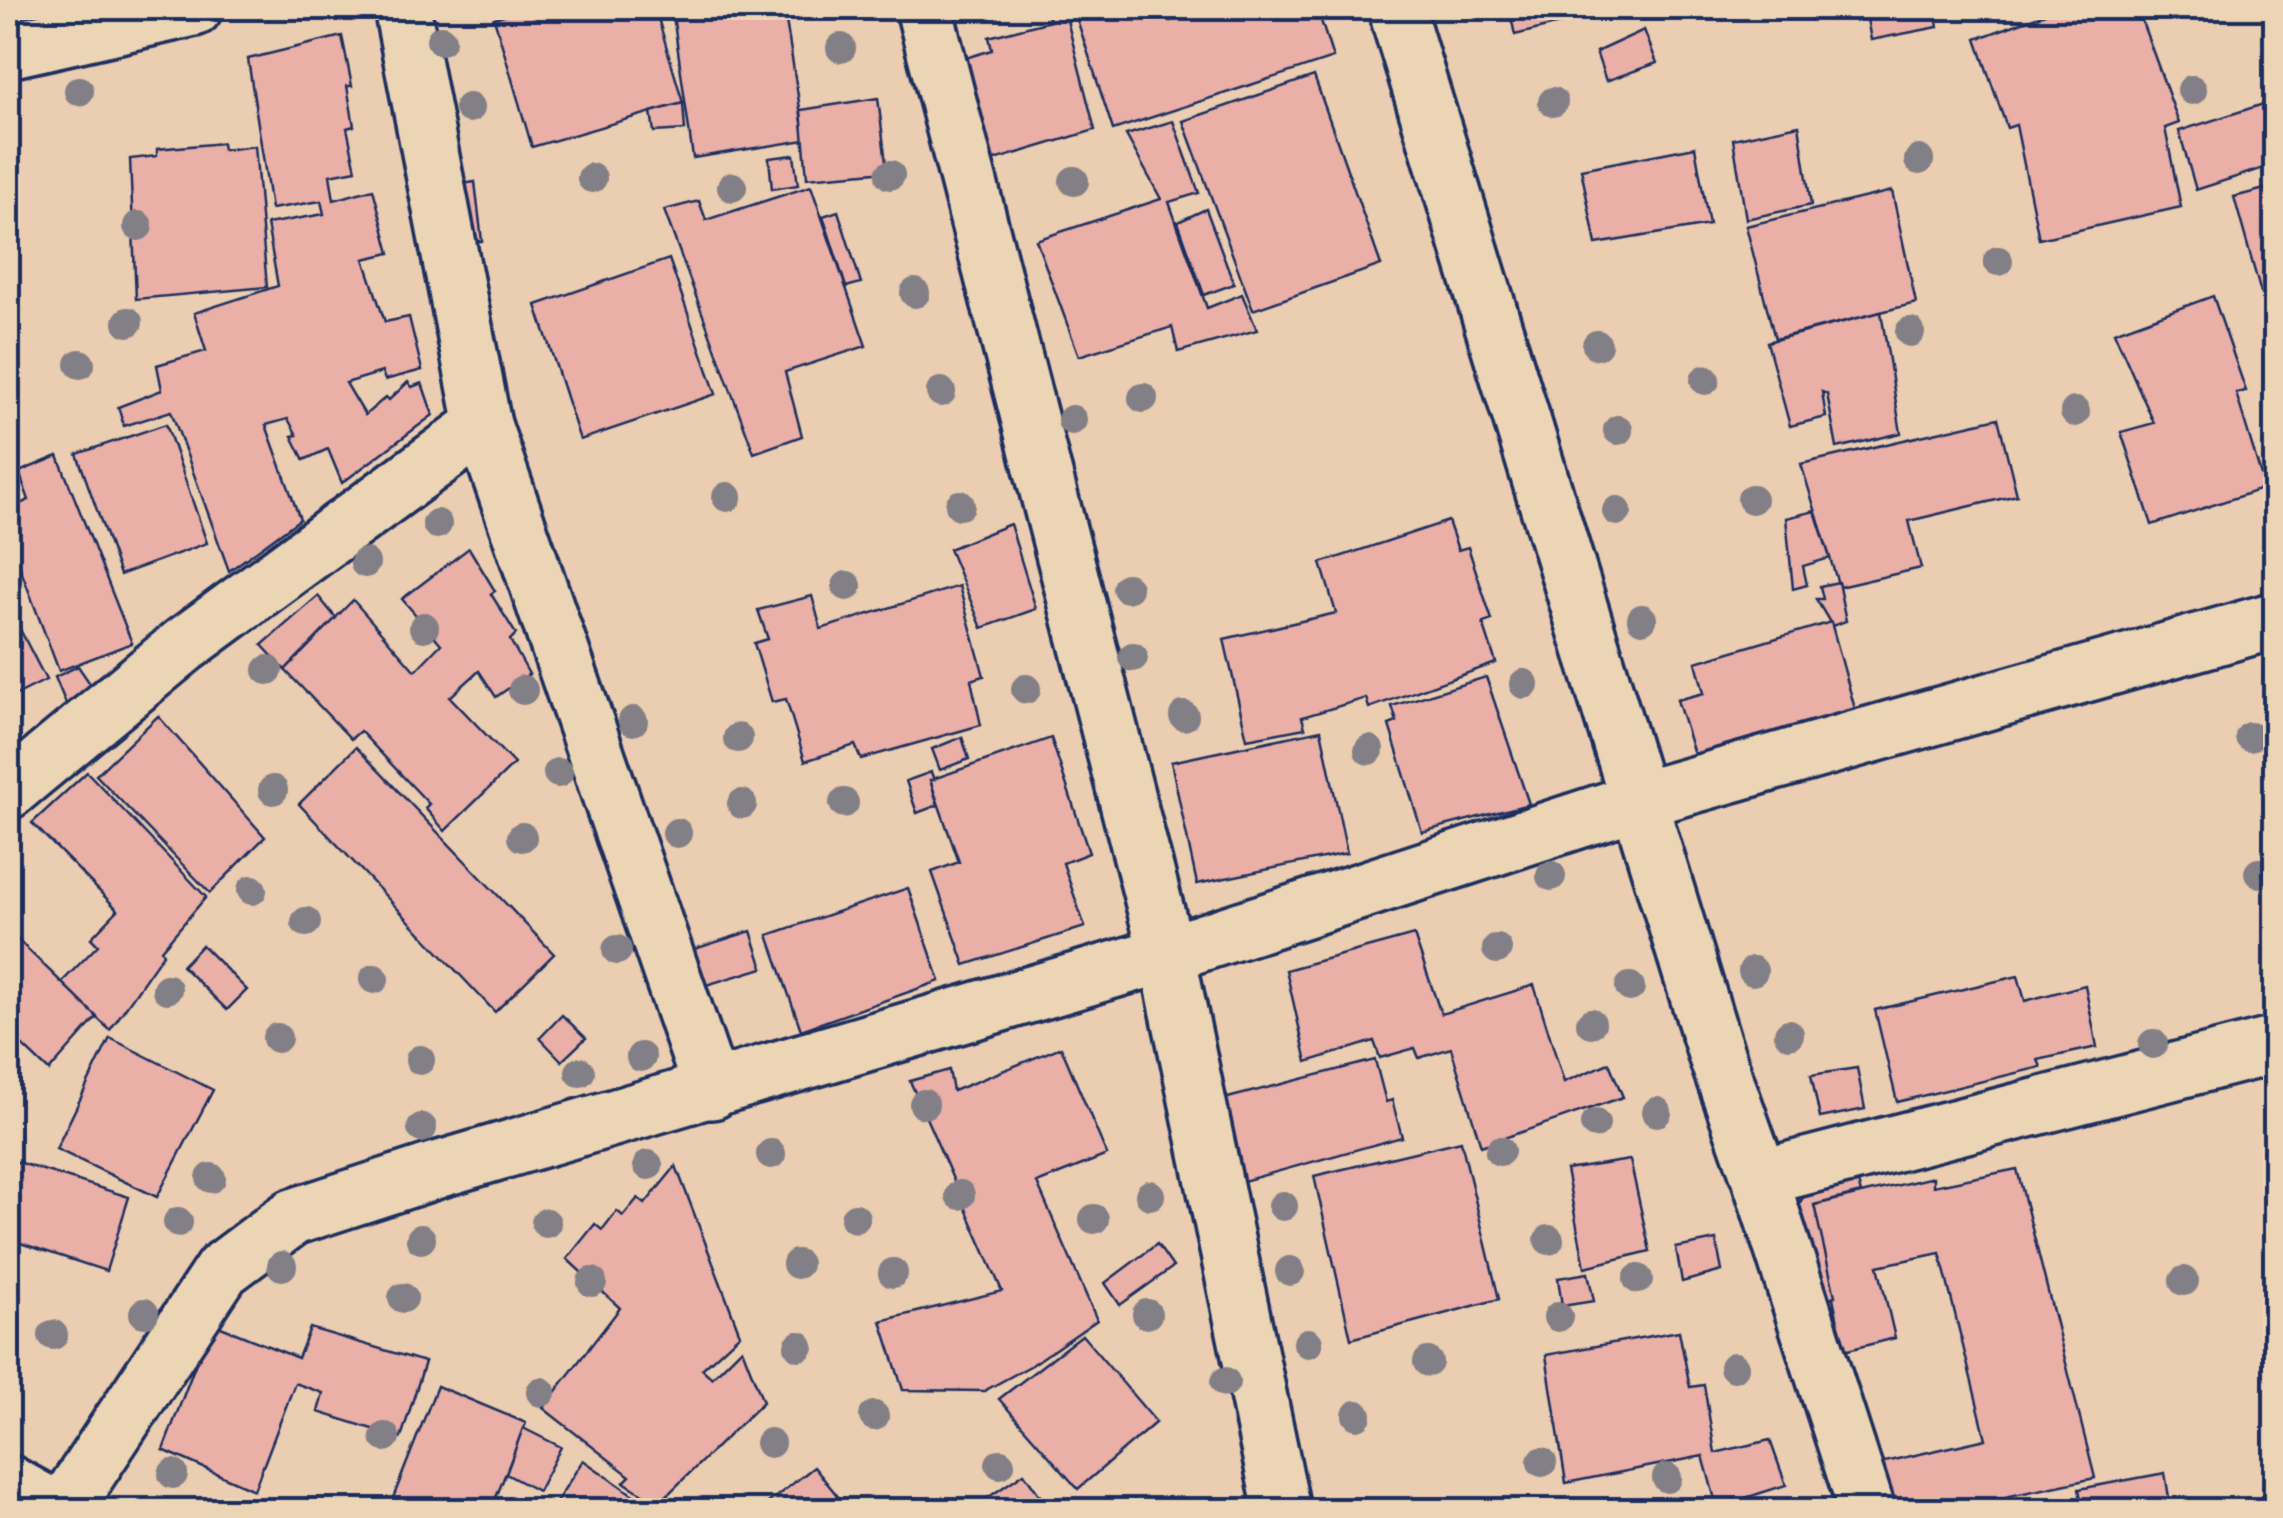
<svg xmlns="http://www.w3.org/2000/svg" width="2283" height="1518" viewBox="0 0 2283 1518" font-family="'Indie Flower',sans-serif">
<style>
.building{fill:#eaafa7;stroke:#1b2f5e;stroke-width:2.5}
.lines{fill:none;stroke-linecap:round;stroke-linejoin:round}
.minor-casing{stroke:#1b2f5e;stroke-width:62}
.minor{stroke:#ebd5b4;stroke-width:55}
.tree{fill:#827f86}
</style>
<rect width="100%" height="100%" fill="#ebcdb1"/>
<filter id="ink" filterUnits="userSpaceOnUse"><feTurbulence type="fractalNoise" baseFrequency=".01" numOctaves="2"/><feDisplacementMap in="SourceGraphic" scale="20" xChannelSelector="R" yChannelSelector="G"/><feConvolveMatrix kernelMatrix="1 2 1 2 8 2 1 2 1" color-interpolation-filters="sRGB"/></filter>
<g filter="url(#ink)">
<g class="building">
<polygon points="527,8 655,8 683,103 532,147 494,18"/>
<polygon points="672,8 784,8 805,140 693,158"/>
<polygon points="1046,8 1166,8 1170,21 1211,8 1317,8 1333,58 1113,130 1075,13 1066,16 1095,130 991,161 962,59 992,50 989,37 1050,21"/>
<polygon points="1509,8 1624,8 1515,35"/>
<polygon points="1865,8 1935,8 1938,27 1871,40"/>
<polygon points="2061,8 2137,8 2179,123 2165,128 2181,207 2039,239 2016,125 2007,128 1976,39"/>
<polygon points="1644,30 1657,63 1606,81 1596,52"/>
<polygon points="342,36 352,86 347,86 354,126 347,128 356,170 330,175 334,200 373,189 390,253 364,259 385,322 409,317 422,370 385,380 382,372 346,383 365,415 386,397 389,400 408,382 412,387 422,383 433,415 342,483 328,449 304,460 292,436 297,435 288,419 266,425 300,519 229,571 171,411 124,426 118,407 162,390 157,365 206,351 194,313 278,286 267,224 324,214 321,201 271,209 248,59"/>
<polygon points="1314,76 1381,265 1253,310 1183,121"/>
<polygon points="878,98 887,171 807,178 801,110"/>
<polygon points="2276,100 2276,164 2196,190 2179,131"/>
<polygon points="683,103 685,130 654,132 651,112"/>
<polygon points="1173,121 1199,193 1169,202 1207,308 1242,294 1257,330 1178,352 1172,327 1079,356 1036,240 1161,199 1126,135"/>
<polygon points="1799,125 1811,205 1746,219 1733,139"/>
<polygon points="222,143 223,150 255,146 267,287 136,299 130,159 157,156 157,149"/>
<polygon points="1695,147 1709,225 1596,244 1581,169"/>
<polygon points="794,155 798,185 772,189 769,158"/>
<polygon points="475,182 482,241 455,244 448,186"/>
<polygon points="811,186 866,346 785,372 802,436 754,453 664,210 699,201 706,220"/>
<polygon points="2276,186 2276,347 2234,197"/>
<polygon points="1892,191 1916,303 1775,339 1746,226"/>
<polygon points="1206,209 1234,284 1204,295 1178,222"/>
<polygon points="838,211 861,283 846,287 823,216"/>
<polygon points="669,259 716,394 580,440 536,305"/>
<polygon points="2213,296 2246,391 2236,393 2265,488 2152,525 2121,432 2154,423 2114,332"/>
<polygon points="1881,312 1901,433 1837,448 1827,394 1822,392 1826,417 1790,426 1767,342"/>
<polygon points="1998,418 2017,495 1909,521 1921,568 1839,587 1801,464"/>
<polygon points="166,424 207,543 120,575 77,454"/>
<polygon points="58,456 132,643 59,671 8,536 8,509 29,500 19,472"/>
<polygon points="1815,511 1830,558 1803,566 1807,585 1793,589 1786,518"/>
<polygon points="1448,521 1458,550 1468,547 1492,620 1483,623 1496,663 1369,708 1366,698 1302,717 1305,728 1247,739 1224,639 1336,613 1321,563"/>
<polygon points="1010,524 1036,609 982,628 949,549"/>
<polygon points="469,548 495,591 491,594 516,634 510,640 529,674 496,697 479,671 450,697 514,764 445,831 425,808 429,804 360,731 351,739 285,670 353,600 415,671 441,644 402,599"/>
<polygon points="1838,582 1846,621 1832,626 1816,599 1823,599 1820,586"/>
<polygon points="959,586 984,676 971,680 981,725 861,759 855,745 805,761 786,699 772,702 754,643 768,639 758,610 812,596 821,629"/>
<polygon points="318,596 336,618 285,670 262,645"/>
<polygon points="8,606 46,680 8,699"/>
<polygon points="1831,622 1855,709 1694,754 1677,700 1704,693 1696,662"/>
<polygon points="78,666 91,685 66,704 55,677"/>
<polygon points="1486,677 1529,804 1422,832 1389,725 1397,722 1392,706"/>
<polygon points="158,716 265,837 210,893 96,775"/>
<polygon points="1321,730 1347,853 1197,884 1171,762"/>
<polygon points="962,737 969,759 940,770 932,749"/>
<polygon points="1051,738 1089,853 1063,863 1085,927 965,965 932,872 959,862 930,780"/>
<polygon points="356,747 554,954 495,1012 299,804"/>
<polygon points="87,772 206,897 161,950 163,954 110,1030 60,984 98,945 91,938 118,910 32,823"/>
<polygon points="931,772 934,780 930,780 938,805 917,813 906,781"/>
<polygon points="908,888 940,981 801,1030 768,935"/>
<polygon points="8,930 97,1017 49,1071 8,1032"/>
<polygon points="751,931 763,968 703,986 691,950"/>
<polygon points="1414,935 1441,1014 1534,985 1564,1082 1609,1063 1623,1097 1481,1146 1451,1048 1419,1058 1415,1048 1380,1058 1374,1041 1307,1062 1286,970"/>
<polygon points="202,945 247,990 227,1010 182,966"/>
<polygon points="2018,976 2025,1001 2085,985 2097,1047 2038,1060 2041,1067 1897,1102 1875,1010"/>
<polygon points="562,1015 586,1038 562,1061 540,1038"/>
<polygon points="110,1038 213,1090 157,1197 56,1149"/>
<polygon points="1061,1047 1107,1155 1037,1183 1097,1320 1032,1365 984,1391 903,1390 881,1321 1002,1291 910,1081 949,1070 953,1091"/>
<polygon points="1375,1060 1386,1102 1392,1100 1402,1137 1240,1182 1220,1100"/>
<polygon points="1857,1068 1865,1109 1820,1118 1811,1075"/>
<polygon points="1461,1141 1499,1299 1351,1339 1314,1176"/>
<polygon points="8,1159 129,1197 106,1271 8,1239"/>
<polygon points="1630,1160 1650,1251 1585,1267 1566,1170"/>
<polygon points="676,1166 740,1334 702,1369 712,1378 742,1348 763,1402 658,1504 624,1482 630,1476 543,1408 620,1308 567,1259 595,1224 602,1230 617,1211 623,1216 638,1198 645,1204"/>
<polygon points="2017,1169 2095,1478 1944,1510 1890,1510 1880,1463 1986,1439 1940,1253 1878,1266 1895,1338 1844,1351 1814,1205 1933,1177 1933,1186"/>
<polygon points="1856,1176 1861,1193 1814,1205 1835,1296 1820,1301 1796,1210 1807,1190"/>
<polygon points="1716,1240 1722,1271 1682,1282 1676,1248"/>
<polygon points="1157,1244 1173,1267 1120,1305 1105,1283"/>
<polygon points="1588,1273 1594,1301 1562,1306 1558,1278"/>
<polygon points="211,1323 298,1358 310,1328 425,1362 401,1438 318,1412 323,1393 295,1383 254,1490 163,1450"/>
<polygon points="1679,1331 1690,1387 1704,1385 1715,1453 1770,1440 1786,1485 1717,1507 1703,1456 1566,1483 1546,1355"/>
<polygon points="1082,1335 1156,1422 1078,1489 999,1399"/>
<polygon points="437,1386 526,1423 491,1510 423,1510 393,1498"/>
<polygon points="523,1428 561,1447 538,1491 506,1474"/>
<polygon points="583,1460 655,1510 551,1510"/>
<polygon points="814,1467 849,1510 759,1510"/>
<polygon points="1024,1473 1050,1510 970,1510"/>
<polygon points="2165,1473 2171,1510 2083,1510 2079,1489"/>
<polygon points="1134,1500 1146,1510 1124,1510"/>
</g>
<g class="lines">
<g class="minor-casing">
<g id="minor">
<polyline points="402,8 483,425 712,1091"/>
<polyline points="924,8 1167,954 1282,1510"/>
<polyline points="1396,8 1716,1054 1760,1178 1867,1510"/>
<polyline points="8,50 194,8"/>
<polyline points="8,791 184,645 483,425"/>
<polyline points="1760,1178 2276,1045"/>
<polyline points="8,1483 57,1510"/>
<polyline points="63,1510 222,1270 293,1217 437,1170 1167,954 1640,800 2276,620"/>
</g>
</g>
<use href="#minor" class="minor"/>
</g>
<g class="tree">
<circle cx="441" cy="40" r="15"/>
<circle cx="841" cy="48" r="15"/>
<circle cx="2192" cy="90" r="15"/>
<circle cx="79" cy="91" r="15"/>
<circle cx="1553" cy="102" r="15"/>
<circle cx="469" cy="108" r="15"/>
<circle cx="1919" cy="160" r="15"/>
<circle cx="890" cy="175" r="15"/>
<circle cx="592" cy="178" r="15"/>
<circle cx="1074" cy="181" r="15"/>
<circle cx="732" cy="187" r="15"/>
<circle cx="138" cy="226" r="15"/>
<circle cx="1998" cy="261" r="15"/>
<circle cx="915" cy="293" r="15"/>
<circle cx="128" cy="322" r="15"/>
<circle cx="1910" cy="332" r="15"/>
<circle cx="1597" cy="345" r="15"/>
<circle cx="80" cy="364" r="15"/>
<circle cx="1705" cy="380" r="15"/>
<circle cx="941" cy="392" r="15"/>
<circle cx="1143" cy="398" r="15"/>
<circle cx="2075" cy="412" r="15"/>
<circle cx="1072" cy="420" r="15"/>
<circle cx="1618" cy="430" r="15"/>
<circle cx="727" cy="497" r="15"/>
<circle cx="1752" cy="499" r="15"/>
<circle cx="960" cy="505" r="15"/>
<circle cx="1617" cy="511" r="15"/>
<circle cx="437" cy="524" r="15"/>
<circle cx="365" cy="563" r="15"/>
<circle cx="847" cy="586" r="15"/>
<circle cx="1127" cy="588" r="15"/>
<circle cx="1642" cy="619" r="15"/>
<circle cx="424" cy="627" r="15"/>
<circle cx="1133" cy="657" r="15"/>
<circle cx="268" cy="670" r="15"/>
<circle cx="1524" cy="684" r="15"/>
<circle cx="1026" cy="689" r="15"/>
<circle cx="523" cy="690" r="15"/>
<circle cx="1184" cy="716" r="15"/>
<circle cx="633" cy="721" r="15"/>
<circle cx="2250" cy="737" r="15"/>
<circle cx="738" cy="738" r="15"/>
<circle cx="1369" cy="750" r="15"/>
<circle cx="558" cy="773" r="15"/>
<circle cx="273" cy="790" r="15"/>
<circle cx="844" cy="803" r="15"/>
<circle cx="742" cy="804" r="15"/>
<circle cx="677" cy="833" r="15"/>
<circle cx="522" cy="837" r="15"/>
<circle cx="2259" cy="873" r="15"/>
<circle cx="1551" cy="876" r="15"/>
<circle cx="252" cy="890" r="15"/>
<circle cx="306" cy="922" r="15"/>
<circle cx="1497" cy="949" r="15"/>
<circle cx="617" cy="950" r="15"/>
<circle cx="1753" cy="971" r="15"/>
<circle cx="374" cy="979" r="15"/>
<circle cx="1630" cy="987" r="15"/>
<circle cx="167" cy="989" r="15"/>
<circle cx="1591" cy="1023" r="15"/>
<circle cx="1789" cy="1034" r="15"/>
<circle cx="277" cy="1038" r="15"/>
<circle cx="2153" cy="1044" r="15"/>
<circle cx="641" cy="1057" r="15"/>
<circle cx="420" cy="1060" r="15"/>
<circle cx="580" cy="1072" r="15"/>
<circle cx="924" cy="1104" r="15"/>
<circle cx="1657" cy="1112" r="15"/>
<circle cx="1595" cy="1124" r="15"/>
<circle cx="422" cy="1128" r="15"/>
<circle cx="1500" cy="1151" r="15"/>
<circle cx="771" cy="1154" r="15"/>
<circle cx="648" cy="1165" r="15"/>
<circle cx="211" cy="1178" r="15"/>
<circle cx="960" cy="1195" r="15"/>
<circle cx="1150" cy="1195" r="15"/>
<circle cx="1283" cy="1206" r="15"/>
<circle cx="855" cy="1218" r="15"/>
<circle cx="1094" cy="1219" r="15"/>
<circle cx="178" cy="1222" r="15"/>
<circle cx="546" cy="1223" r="15"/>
<circle cx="421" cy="1239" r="15"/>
<circle cx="1549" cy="1240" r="15"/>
<circle cx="797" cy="1264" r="15"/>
<circle cx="282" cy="1266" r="15"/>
<circle cx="1290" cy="1271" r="15"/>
<circle cx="893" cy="1273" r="15"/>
<circle cx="1638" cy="1279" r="15"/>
<circle cx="2184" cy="1281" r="15"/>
<circle cx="592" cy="1282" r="15"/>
<circle cx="403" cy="1298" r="15"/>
<circle cx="144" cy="1313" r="15"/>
<circle cx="1147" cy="1314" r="15"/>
<circle cx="1558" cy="1317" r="15"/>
<circle cx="53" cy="1335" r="15"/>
<circle cx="1308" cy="1343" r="15"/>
<circle cx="799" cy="1346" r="15"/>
<circle cx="1428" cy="1362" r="15"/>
<circle cx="1734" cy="1367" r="15"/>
<circle cx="1225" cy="1382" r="15"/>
<circle cx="541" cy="1392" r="15"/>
<circle cx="1357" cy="1415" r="15"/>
<circle cx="874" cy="1416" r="15"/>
<circle cx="385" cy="1437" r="15"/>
<circle cx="770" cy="1443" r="15"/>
<circle cx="1542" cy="1462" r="15"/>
<circle cx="1000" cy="1464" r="15"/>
<circle cx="173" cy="1474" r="15"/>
<circle cx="1667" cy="1478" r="15"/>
</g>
</g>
<rect width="2283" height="1518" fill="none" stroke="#ebd5b4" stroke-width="40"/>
<rect x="20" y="20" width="2243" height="1478" fill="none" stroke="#1b2f5e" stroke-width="4" filter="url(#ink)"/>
</svg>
